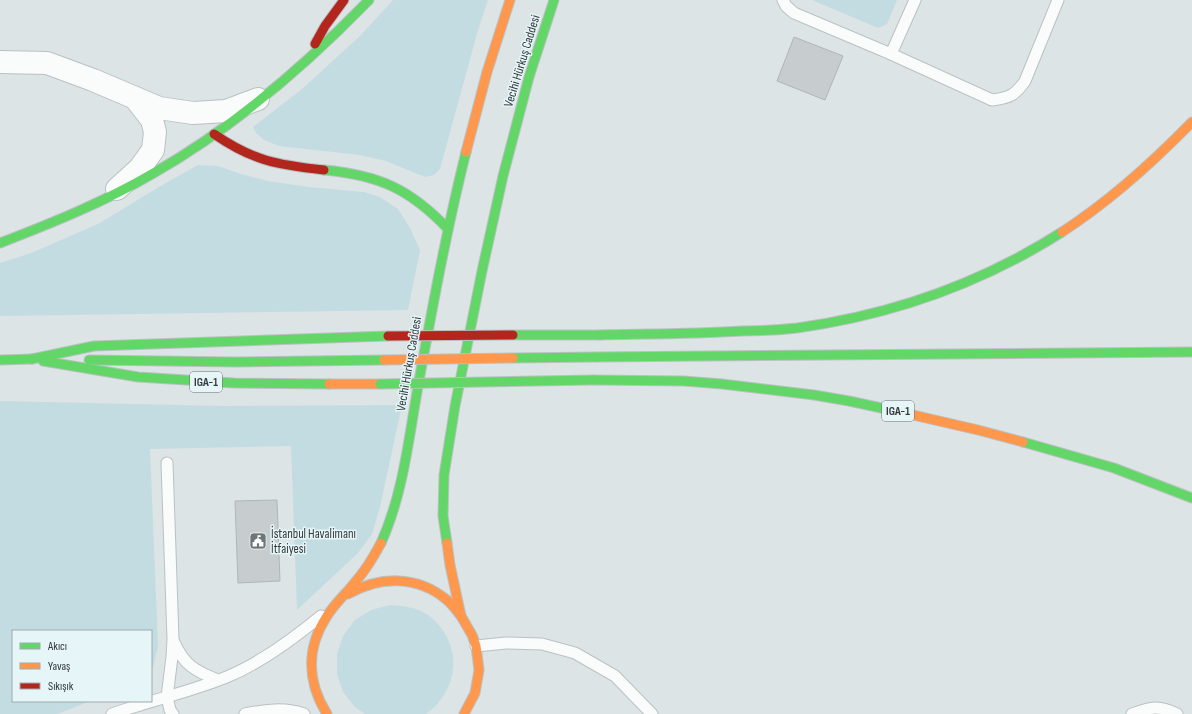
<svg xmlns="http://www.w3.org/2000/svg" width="1192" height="714" viewBox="0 0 1192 714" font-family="'Sofia Sans Condensed',sans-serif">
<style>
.green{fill:#c3dce2}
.building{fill:#c7cdce;stroke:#b0b6b8}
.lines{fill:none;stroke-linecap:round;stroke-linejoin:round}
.lane-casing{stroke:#bac1c2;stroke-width:13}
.street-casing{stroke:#bac1c2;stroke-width:24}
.fast-casing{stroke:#bac1c2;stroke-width:11}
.slow-casing{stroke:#bac1c2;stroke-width:11}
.jam-casing{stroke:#bac1c2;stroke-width:11}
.lane{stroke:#fafbfb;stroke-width:11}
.street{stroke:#fafbfb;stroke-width:22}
.fast{stroke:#63d668;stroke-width:9}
.slow{stroke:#ff974d;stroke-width:9}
.jam{stroke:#b3261e;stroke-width:9}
.fast-bridge-casing{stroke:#bac1c2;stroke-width:11;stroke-linecap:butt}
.slow-bridge-casing{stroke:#bac1c2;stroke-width:11;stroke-linecap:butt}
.jam-bridge-casing{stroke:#bac1c2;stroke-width:11;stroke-linecap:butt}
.fast-bridge{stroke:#63d668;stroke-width:9}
.slow-bridge{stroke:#ff974d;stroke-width:9}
.jam-bridge{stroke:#b3261e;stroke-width:9}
.labels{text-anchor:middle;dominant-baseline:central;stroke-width:3;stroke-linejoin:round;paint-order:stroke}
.shield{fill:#e5f5f8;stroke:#6a7374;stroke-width:1}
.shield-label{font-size:12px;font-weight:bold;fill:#353b3c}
.street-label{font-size:13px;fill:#353b3c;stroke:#e5f5f8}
.poi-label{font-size:13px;fill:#353b3c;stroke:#e5f5f8;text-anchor:start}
</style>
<rect width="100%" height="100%" fill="#dce4e6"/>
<g class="green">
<polygon points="393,0 488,0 478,30 440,169 434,175 425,177 386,161 360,155 279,146 264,140 256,133 253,127 302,89 360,36"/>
<polygon points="812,0 897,0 887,24 878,28"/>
<polygon points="198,165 218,166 241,174 268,181 309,187 364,192 380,197 398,209 410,228 420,250 408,310 0,316 0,263 31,253 98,224 164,184"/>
<polygon points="0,401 224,406 402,405 380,507 372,534 358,553 297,610 291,446 150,449 158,646 153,667 151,669 151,631 13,631 13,701 91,701 57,714 0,714"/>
<path d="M390 605C403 606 417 607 428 615 463 641 461 689 426 714H365L355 707 343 692 337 674V654L343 636 355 620 371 610Z"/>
</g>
<g class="building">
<polygon points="794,37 843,56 825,100 777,81"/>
<polygon points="277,500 280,581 238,583 235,501"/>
</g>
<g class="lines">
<g class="lane-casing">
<g id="lane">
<path d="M783 0 786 6 794 13 891 54 992 100C1008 98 1015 96 1025 81L1058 0"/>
<polyline points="891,54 915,0"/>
<polyline points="167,463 173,639 172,657 167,697 170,710 173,714"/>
<path d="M174 642C184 665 195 671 218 680"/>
<polyline points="476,646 506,643 542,644 575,653 615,676 652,714"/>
<path d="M112 714C151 700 191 692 229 676 262 662 293 639 321 616"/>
<path d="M245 714C264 710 285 707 304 714"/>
<path d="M1132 714C1151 707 1159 705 1177 714"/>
</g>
</g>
<g class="street-casing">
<g id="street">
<polyline points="0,62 47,63 93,80 159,108 193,113 226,111 258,99"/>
<polyline points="117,189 140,168 153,150 155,132 152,120 135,98"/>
</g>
</g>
<g class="fast-casing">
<g id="fast">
<path d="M324 170C379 175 410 189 448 229"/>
<path d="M0 243C52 223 104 202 152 174 233 128 304 67 369 0"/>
<path d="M600 335C647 334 695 334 742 331 760 331 779 330 797 328 891 315 982 283 1062 232"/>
<polyline points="596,357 1192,352"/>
<polyline points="32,359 94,346 388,336"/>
<polyline points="0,360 32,359"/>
<polyline points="89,360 236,362 384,360"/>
<polyline points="43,361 138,377 234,383 329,384"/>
<polyline points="593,380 684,381 722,384 814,395 849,401 900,412"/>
<polyline points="1023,442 1114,468 1192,498"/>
<path d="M381 543C404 492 409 435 419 381 433 304 447 228 466 152"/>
<polyline points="447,543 443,516 444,475 455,406 482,271 503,176 529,77 554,0"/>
</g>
</g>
<g class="slow-casing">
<g id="slow">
<polyline points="466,152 487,72 510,0"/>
<path d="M1062 232C1110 201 1152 163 1192 122"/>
<polyline points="329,384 380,384"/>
<polyline points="900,412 978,430 1023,442"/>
<polyline points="447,543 450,565 461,616 472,635 476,646 479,670 475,693 464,714"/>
<path d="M348 594C380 576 417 575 447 600 452 604 456 610 461 616"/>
<path d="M327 714C307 682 306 648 327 616 335 603 347 593 356 581 366 570 374 556 381 543"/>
</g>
</g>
<g class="jam-casing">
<g id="jam">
<polyline points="315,44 325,26 344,0"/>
<path d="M214 134C253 161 278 165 324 170"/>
</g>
</g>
<use href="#lane" class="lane"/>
<use href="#street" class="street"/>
<use href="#fast" class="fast"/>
<use href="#slow" class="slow"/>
<use href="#jam" class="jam"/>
<g class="fast-bridge-casing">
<g id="fast-bridge">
<polyline points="513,335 600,335"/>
<polyline points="513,358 596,357"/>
<polyline points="380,384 593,380"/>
</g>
</g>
<g class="slow-bridge-casing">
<polyline id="slow-bridge" points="384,360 513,358"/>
</g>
<g class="jam-bridge-casing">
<polyline id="jam-bridge" points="388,336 513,335"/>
</g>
<use href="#fast-bridge" class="fast-bridge"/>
<use href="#slow-bridge" class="slow-bridge"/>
<use href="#jam-bridge" class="jam-bridge"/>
</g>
<defs>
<g id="civic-square" transform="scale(0.9)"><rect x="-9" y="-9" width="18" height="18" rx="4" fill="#6f7678" stroke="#e5f5f8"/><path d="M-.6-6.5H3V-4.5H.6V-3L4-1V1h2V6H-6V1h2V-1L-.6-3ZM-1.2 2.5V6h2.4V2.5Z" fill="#fff"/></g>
</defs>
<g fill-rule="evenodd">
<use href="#civic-square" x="258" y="541"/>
</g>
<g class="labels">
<g class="shield">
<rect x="190" y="372" width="32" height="20" rx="3"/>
<rect x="882" y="401" width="32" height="20" rx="3"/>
</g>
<g class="shield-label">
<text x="206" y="382">IGA-1</text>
<text x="898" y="411">IGA-1</text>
</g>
<g class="street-label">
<text transform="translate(522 61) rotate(-73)">Vecihi Hürkuş Caddesi</text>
<text transform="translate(409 364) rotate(-80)">Vecihi Hürkuş Caddesi</text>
</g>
<g class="poi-label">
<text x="271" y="534">İstanbul Havalimanı<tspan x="271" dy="15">İtfaiyesi</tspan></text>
</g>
</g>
<rect x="12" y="630" width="140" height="72" fill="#e5f5f8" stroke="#9fabad"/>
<rect x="20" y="643" width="20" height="6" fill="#63d668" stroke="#9fabad"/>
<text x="48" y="650" font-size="12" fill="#353b3c">Akıcı</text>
<rect x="20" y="663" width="20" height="6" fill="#ff974d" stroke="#9fabad"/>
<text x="48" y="670" font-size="12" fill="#353b3c">Yavaş</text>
<rect x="20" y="683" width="20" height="6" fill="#b3261e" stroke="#9fabad"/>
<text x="48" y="690" font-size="12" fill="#353b3c">Sıkışık</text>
</svg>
